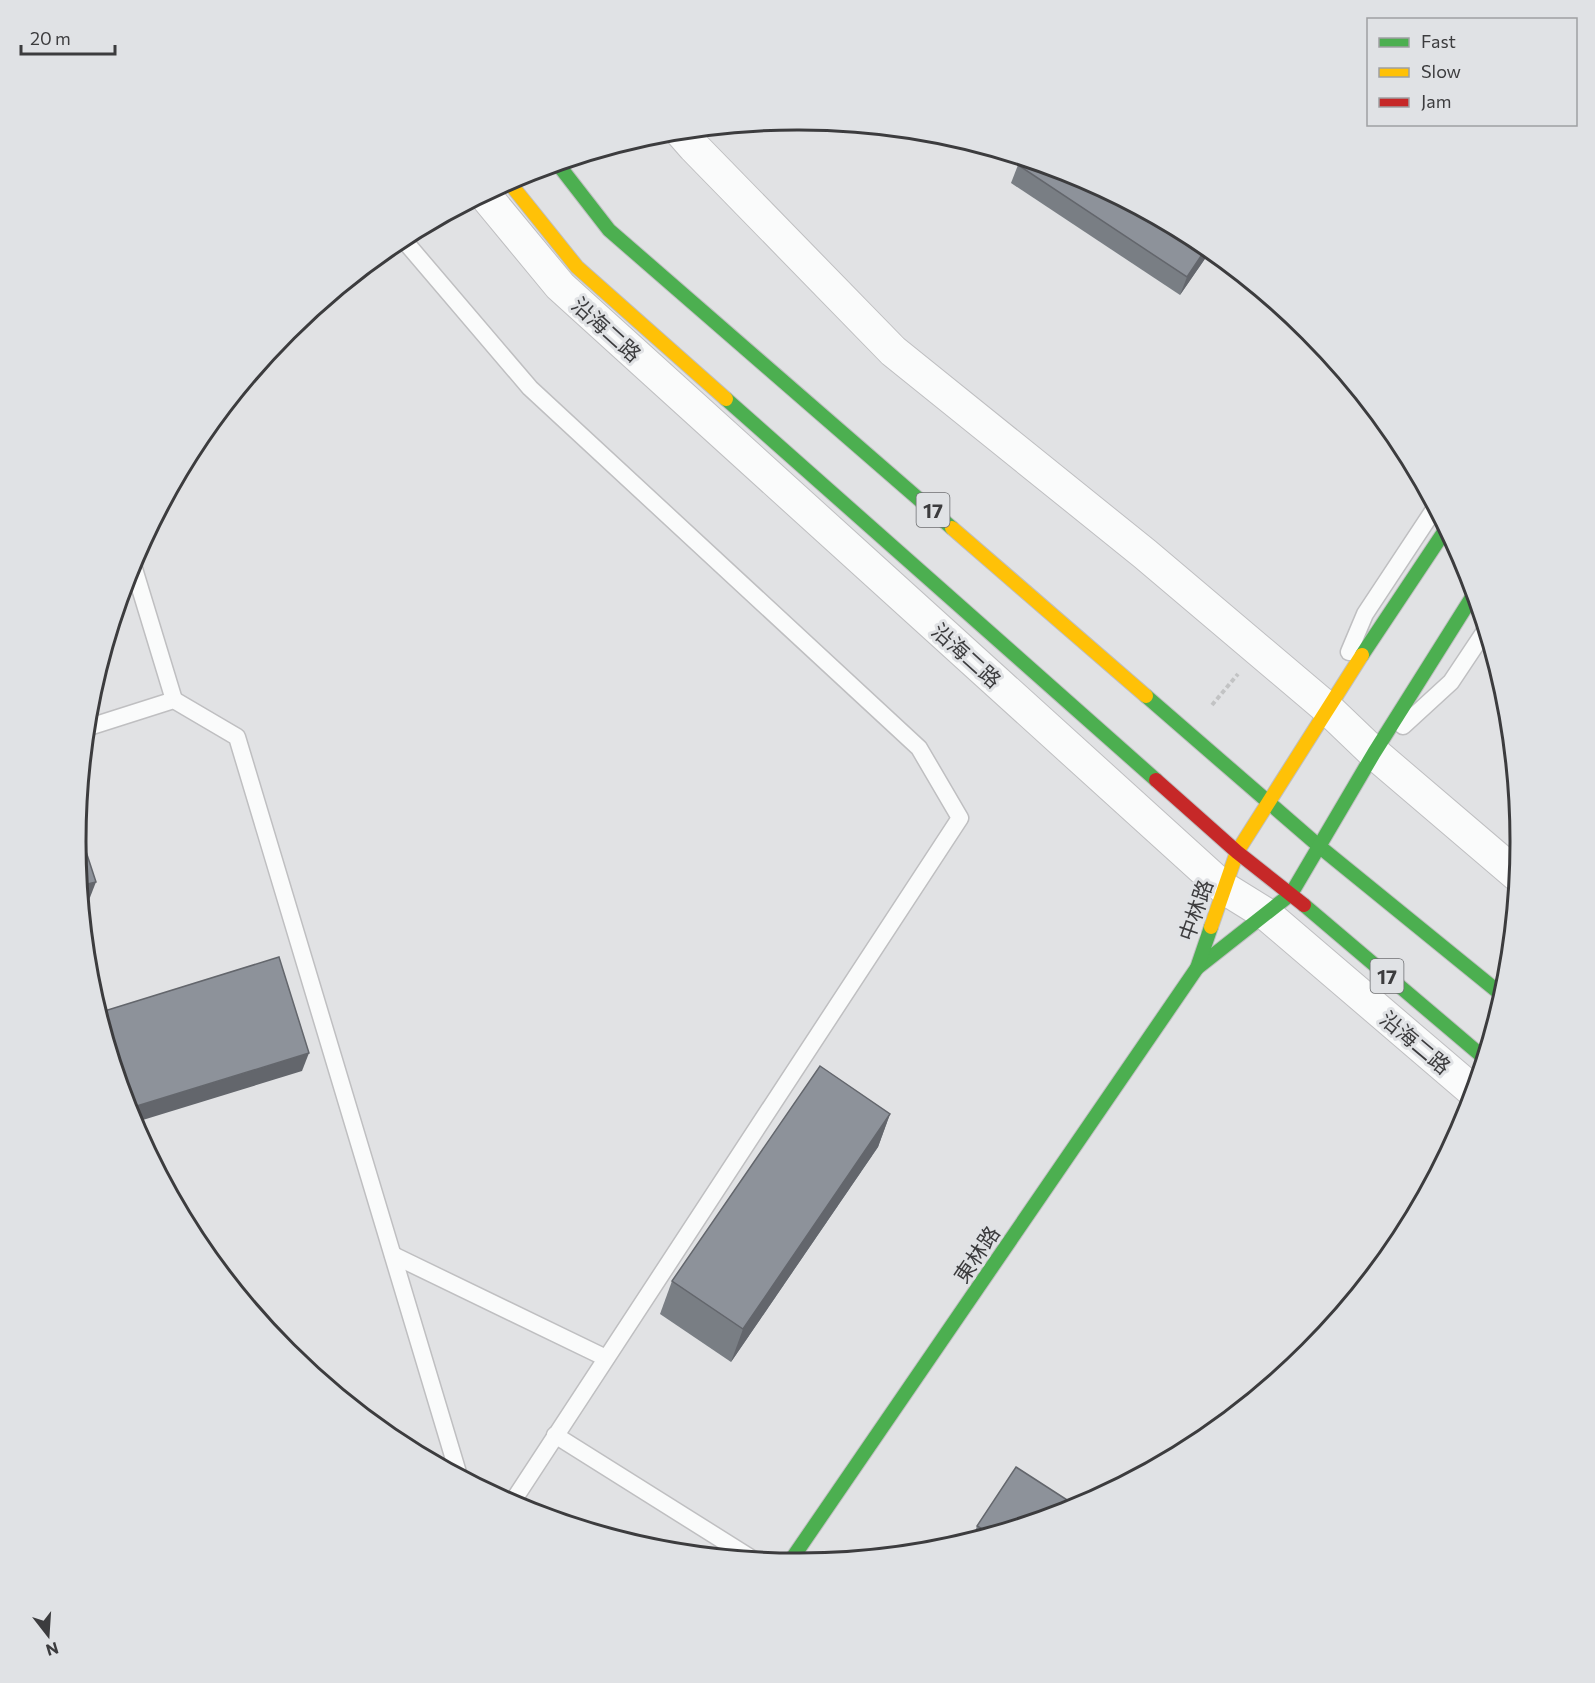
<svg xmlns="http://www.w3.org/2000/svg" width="1595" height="1683" viewBox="0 0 1595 1683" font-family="Commissioner,'Noto Sans TC',sans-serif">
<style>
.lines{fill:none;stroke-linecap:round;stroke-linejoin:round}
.lane-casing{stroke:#bfbfc1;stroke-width:19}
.street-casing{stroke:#bfbfc1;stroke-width:34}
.fast-casing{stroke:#bfbfc1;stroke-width:16}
.slow-casing{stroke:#bfbfc1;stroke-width:16}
.jam-casing{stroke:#bfbfc1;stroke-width:16}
.path{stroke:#c2c3c4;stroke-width:4;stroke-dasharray:4.5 3;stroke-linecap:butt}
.lane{stroke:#fafbfb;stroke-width:16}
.street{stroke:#fafbfb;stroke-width:32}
.fast{stroke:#4caf50;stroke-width:14}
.slow{stroke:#ffc107;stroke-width:14}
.jam{stroke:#c62828;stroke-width:14}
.wall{fill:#797e84}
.shaded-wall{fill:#63666c}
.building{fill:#8d929a;stroke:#63666c;stroke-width:1.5}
.labels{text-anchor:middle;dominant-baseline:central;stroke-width:6;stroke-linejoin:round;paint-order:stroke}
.shield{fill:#e0e2e5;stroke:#6d6e70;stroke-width:1.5}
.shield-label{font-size:20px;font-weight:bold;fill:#3c3c3e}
.street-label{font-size:21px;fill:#3c3c3e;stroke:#e0e2e5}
.rim{fill:none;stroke:#3c3c3e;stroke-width:3}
</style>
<rect width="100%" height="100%" fill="#e1e2e4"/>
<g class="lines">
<g class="lane-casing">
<g id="lane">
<polyline points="402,238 530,388 919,748 960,818 511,1504"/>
<polyline points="132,562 174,700"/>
<polyline points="1349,652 1365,614 1435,508"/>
<polyline points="1403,726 1451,682 1485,631"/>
<polyline points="86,728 174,700 237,737 459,1476"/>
<polyline points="393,1255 606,1358"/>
<polyline points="555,1435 754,1560"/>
</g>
</g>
<g class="street-casing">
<g id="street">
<polyline points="680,131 694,147 893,351 1145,554 1327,708 1374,753 1517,875"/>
<polyline points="484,194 560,286 1224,888 1266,914 1473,1091"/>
</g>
</g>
<g class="fast-casing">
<g id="fast">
<polyline points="557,163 609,230 952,528"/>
<polyline points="726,399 1156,780"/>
<polyline points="1362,655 1446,529"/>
<polyline points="1146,696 1320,847 1502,995"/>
<polyline points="1304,905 1483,1057"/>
<polyline points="1197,968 1291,894 1374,753 1474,594"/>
<polyline points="789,1563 1197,968 1211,927"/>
</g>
</g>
<g class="slow-casing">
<g id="slow">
<polyline points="508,181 577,267 726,399"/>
<polyline points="952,528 1146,696"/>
<polyline points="1211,927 1237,852 1362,655"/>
</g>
</g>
<g class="jam-casing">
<polyline id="jam" points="1156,780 1237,852 1304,905"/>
</g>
<polyline class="path" points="1212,705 1238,674"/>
<use href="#lane" class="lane"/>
<use href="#street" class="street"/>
<use href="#fast" class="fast"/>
<use href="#slow" class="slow"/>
<use href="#jam" class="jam"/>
</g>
<g class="wall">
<polygon points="1018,165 1211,250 1180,295 1011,183"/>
<polygon points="890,1114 878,1147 731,1362 660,1314 672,1281"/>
<polygon points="1074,1509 972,1540 977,1526"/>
</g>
<g class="shaded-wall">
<polygon points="1207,247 1211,250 1180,295 1187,277"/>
<polygon points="104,677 97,695 90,698 95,680"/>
<polygon points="96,882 89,900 81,902 79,886"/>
<polygon points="309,1053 302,1071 133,1123 130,1118 127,1109"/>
<polygon points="890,1114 878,1147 731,1362 743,1329"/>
</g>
<g class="building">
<polygon points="1022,158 1074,174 1199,241 1207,247 1187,277 1018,165"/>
<polygon points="100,664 104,677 95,680"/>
<polygon points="77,824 96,882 79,886 75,841"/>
<polygon points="279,957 309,1053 127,1109 98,1013"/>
<polygon points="820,1066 890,1114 743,1329 672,1281"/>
<polygon points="1016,1467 1078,1507 1074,1509 991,1534 977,1526"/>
</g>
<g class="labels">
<g class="shield">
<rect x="916.5" y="493" width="33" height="34" rx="4.5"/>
<rect x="1370.5" y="959" width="33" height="34" rx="4.5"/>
</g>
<g class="shield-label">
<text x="933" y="510">17</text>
<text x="1387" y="976">17</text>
</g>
<g class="street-label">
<text transform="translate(607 329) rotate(42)">沿海二路</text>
<text transform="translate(967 655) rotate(42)">沿海二路</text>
<text transform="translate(1195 910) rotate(-71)">中林路</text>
<text transform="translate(1416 1042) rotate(40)">沿海二路</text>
<text transform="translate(976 1254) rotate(-56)">東林路</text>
</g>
</g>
<path d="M0 0H1595V1683H0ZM797 130H799A711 711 0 0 1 1510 841V842A711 711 0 0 1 799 1553H797A711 711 0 0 1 86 842V841A711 711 0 0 1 797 130Z" fill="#e0e2e5" fill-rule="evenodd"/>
<path class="rim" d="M797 130H799A711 711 0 0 1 1510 841V842A711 711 0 0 1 799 1553H797A711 711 0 0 1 86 842V841A711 711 0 0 1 797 130Z"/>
<rect x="1367" y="18" width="210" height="108" fill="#e0e2e5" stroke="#9ea0a2" stroke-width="1.5"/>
<rect x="1379" y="38" width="30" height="9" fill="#4caf50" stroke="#9ea0a2" stroke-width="1.5"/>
<text x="1421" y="48" font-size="18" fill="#3c3c3e">Fast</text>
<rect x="1379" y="68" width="30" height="9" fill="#ffc107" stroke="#9ea0a2" stroke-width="1.5"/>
<text x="1421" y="78" font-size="18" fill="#3c3c3e">Slow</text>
<rect x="1379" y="98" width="30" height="9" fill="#c62828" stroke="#9ea0a2" stroke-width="1.5"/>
<text x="1421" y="108" font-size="18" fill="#3c3c3e">Jam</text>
<g transform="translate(48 1635) rotate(163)" stroke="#e0e2e5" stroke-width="4.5" paint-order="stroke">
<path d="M0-4.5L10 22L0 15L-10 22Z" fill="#3c3c3e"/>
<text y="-9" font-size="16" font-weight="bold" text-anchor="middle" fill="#3c3c3e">N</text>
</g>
<path d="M21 45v9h94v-9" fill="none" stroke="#3c3c3e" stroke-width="3"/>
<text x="30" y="45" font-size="18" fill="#3c3c3e" stroke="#e0e2e5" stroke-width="4.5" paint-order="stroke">20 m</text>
</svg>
